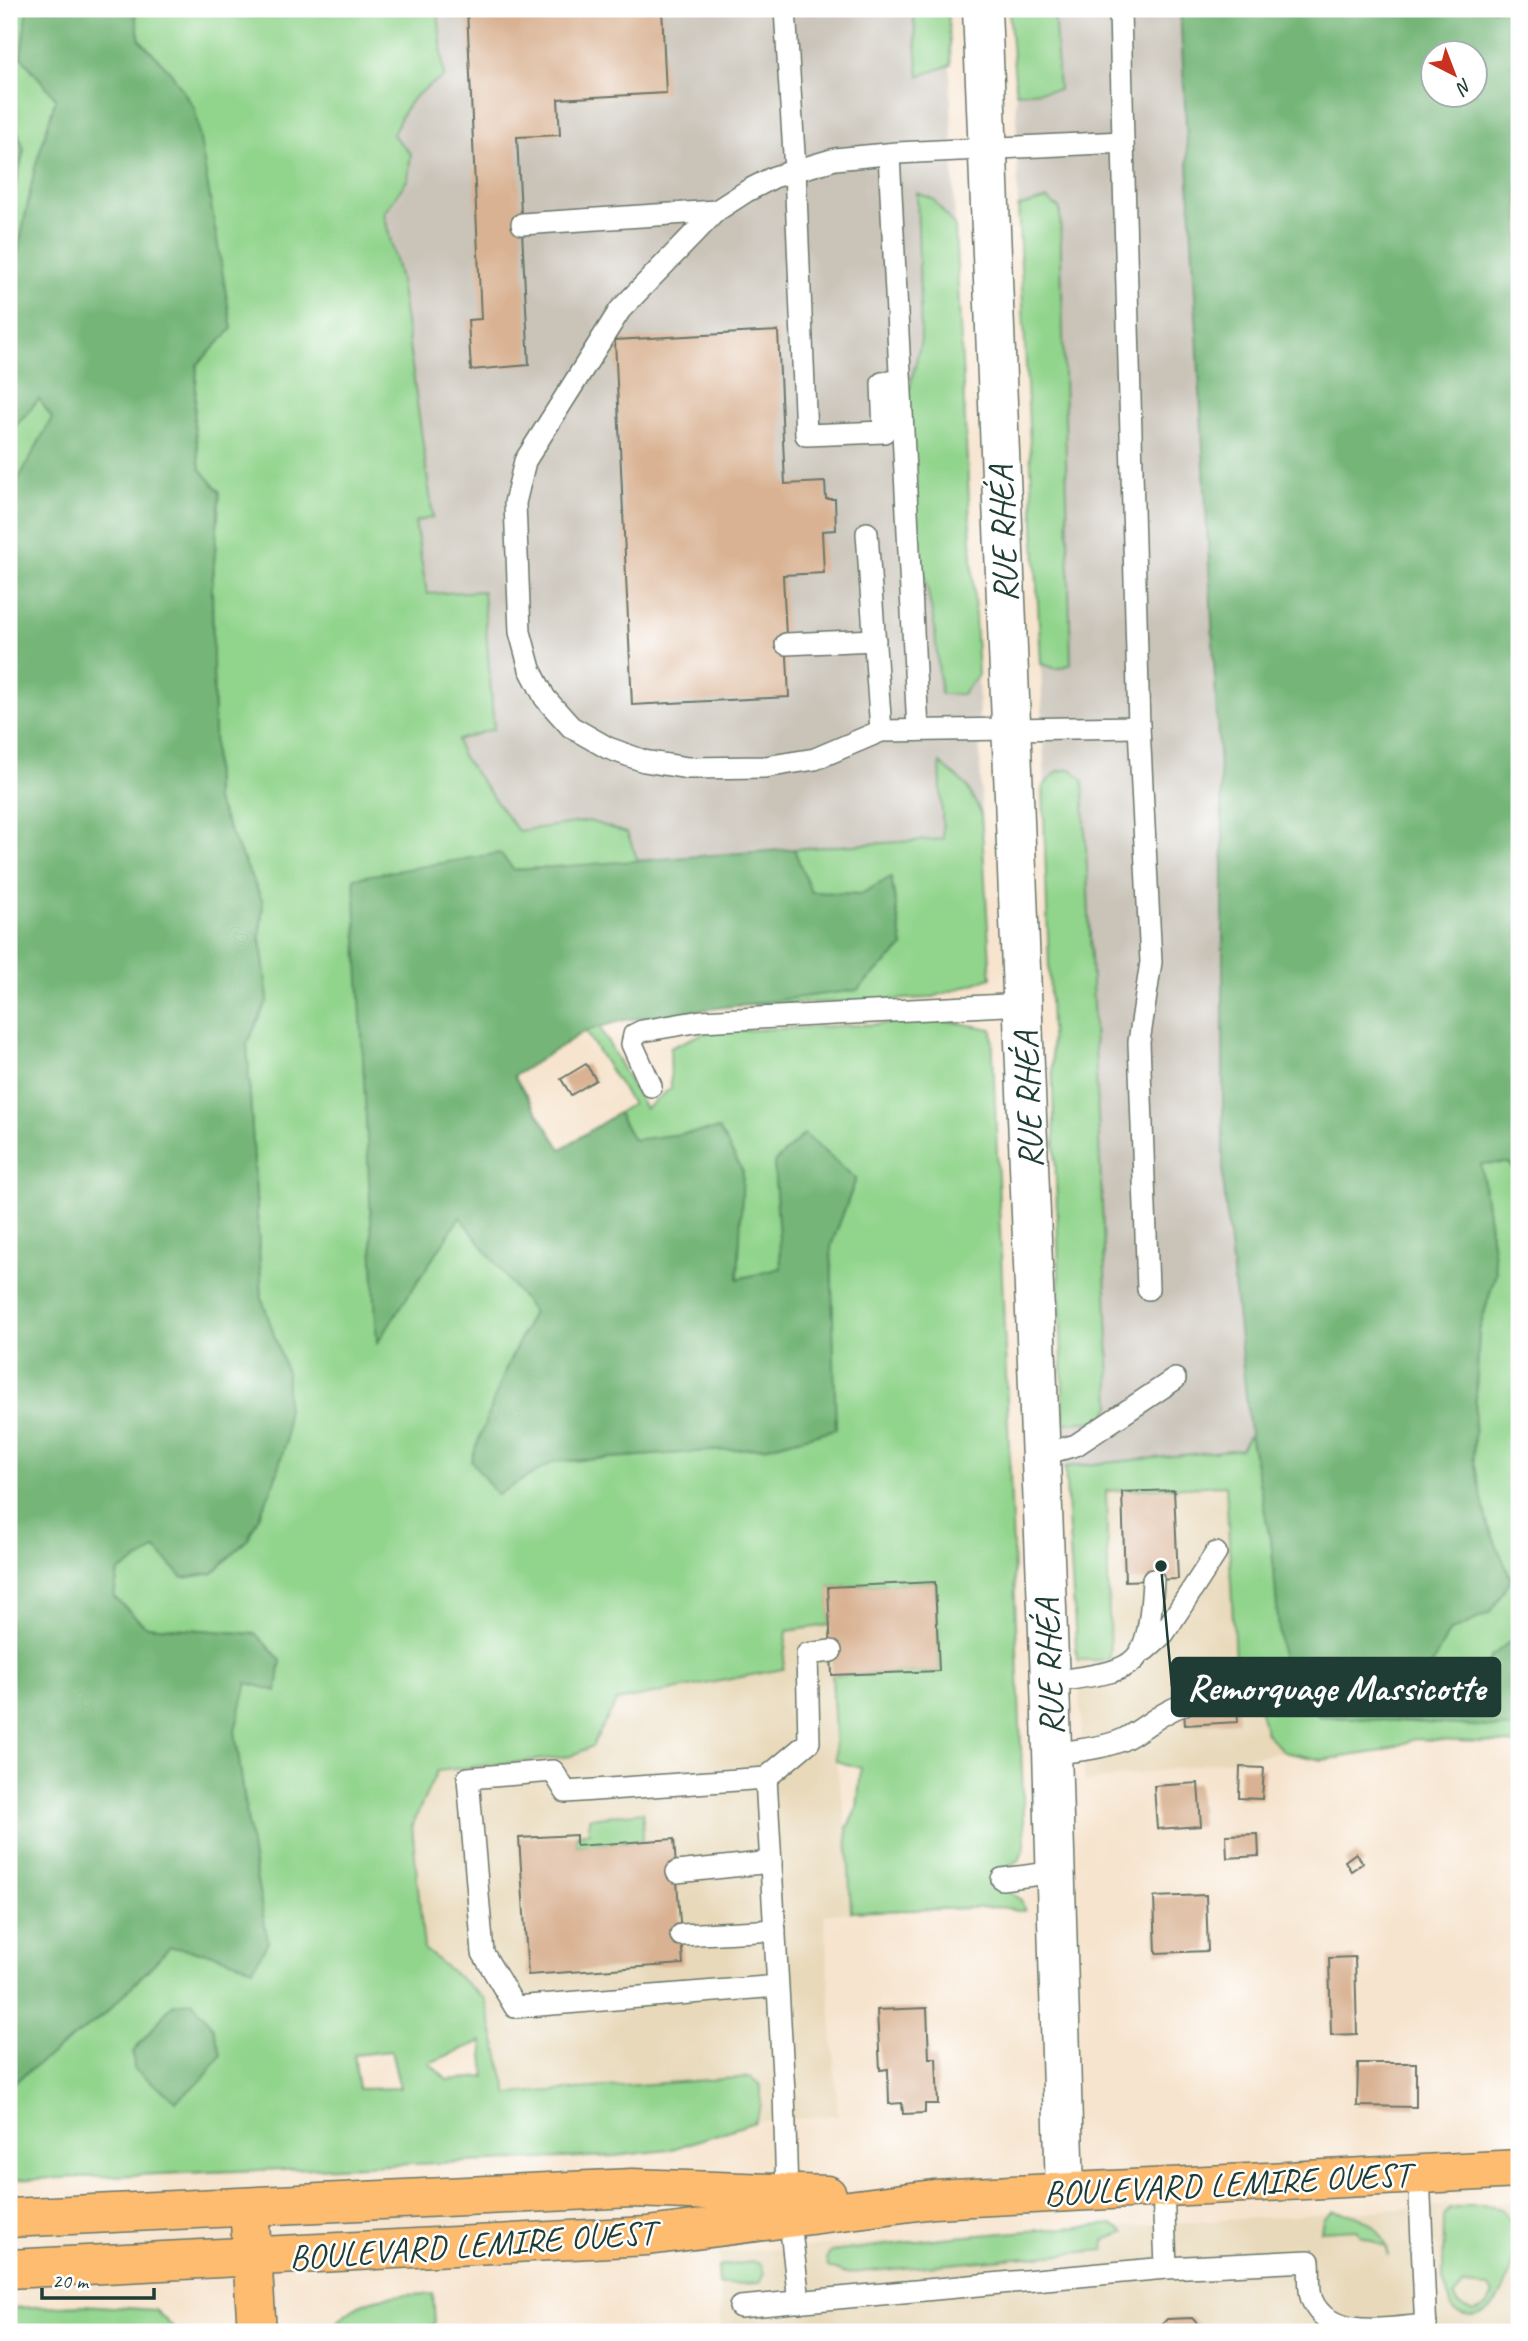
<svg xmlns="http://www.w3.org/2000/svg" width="1528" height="2341" viewBox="0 0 1528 2341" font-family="Caveat,sans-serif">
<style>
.built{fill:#e8d9ba}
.industrial{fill:#c9c3b8}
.green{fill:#91d48c;stroke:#588860;stroke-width:2;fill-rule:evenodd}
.forest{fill:#74b678;stroke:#4a7a56;stroke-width:2;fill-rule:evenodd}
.building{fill:#d9b293}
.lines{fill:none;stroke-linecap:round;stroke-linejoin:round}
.lane-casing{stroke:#6a776a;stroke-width:24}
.street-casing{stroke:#6a776a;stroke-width:41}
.primary-casing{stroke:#6a776a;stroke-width:41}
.highway-casing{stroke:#6a776a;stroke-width:41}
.lane{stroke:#fff;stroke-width:21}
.street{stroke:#fff;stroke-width:38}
.primary{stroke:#fdbc70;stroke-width:38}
.highway{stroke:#fdbc70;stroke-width:38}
.labels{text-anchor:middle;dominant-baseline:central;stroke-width:5;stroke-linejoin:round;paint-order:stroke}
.street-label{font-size:35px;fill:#1f3d34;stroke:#fff}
.leader{fill:none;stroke:#1f3d34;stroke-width:2.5}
.callout-dot{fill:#1f3d34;stroke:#fff;stroke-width:2.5}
.callout{fill:#1f3d34;stroke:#1f3d34;stroke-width:2.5}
.callout-label{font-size:37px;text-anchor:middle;font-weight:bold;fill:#fff}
</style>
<rect width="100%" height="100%" fill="#fff"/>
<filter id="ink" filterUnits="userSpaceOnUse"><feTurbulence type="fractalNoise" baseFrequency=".0143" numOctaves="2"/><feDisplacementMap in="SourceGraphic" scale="14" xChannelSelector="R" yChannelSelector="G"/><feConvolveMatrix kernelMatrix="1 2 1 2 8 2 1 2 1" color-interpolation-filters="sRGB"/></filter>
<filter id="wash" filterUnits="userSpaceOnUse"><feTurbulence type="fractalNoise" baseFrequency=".00686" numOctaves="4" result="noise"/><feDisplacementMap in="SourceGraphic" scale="28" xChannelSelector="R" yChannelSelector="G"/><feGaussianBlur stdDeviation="1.57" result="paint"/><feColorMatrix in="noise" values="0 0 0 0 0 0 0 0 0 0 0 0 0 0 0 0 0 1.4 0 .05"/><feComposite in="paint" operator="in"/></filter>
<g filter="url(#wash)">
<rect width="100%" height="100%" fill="#f6e4ce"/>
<g class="built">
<polygon points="1241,1449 1266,1733 1284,1752 1085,1782 1065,1467"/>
<polygon points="935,1582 939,1671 832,1676 836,1761 847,1828 851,1912 824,1915 838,2115 755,2122 669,2150 615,2156 517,2160 508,2094 485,1999 424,1949 412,1825 437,1771 571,1756 592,1746 617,1701 664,1691 787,1631 828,1587"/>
<polygon points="1519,2201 1519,2332 721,2332 719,2253"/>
</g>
<g class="industrial">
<polygon points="311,9 948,9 955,227 978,675 982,835 514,870 442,758"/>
<polygon points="1009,9 1180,9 1223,833 1223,1180 1250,1434 1241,1449 1065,1467 1041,664 1018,207 1016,93"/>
</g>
<g class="green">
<polygon points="9,9 27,9 21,57 56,98 35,168 9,296 9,215 24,149 9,109"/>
<path d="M134 9H438L444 77C414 94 406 102 393 135L411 154 408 179 384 213 400 280 433 517 415 522 427 594 483 591 494 729 457 740 461 754 518 831 589 821 627 833 639 863 514 870 378 1341 460 1216 533 1312 505 1371 497 1495 553 1462 768 1447 835 1429 831 1246 856 1179 804 1134 774 1164 782 1269 737 1279V1252L672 1138 633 1140 618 1113 632 1104 585 1031 599 1026 645 1109 671 1088 670 1048 706 1032 948 1021 992 1029 1025 1847 1019 1860 1003 1869 999 1885 1021 1900 1025 1911 999 1907 851 1912 847 1828 857 1808 861 1768 836 1761 832 1675 939 1671 935 1582 829 1587 830 1625 787 1631 783 1669 617 1701 592 1746 571 1756 437 1771 412 1825 424 1949 485 1999 508 2094 751 2077 761 2086V2105L755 2122 669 2150 615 2156 9 2180V2086L106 2013 170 1947 214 1954 253 1968 268 1942 252 1853 235 1731 256 1634 145 1626 114 1597 118 1572 156 1549 184 1578 213 1573 286 1442 287 1374 262 1299 247 1043 268 999 260 935 263 902 215 799 212 588 220 492 200 468 194 422 197 365 232 328 223 282 169 71 140 40ZM482 2041 485 2077 447 2080 429 2063ZM391 2051 400 2088 359 2089 354 2055Z"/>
<polygon points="913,9 948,9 951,65 919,76"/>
<polygon points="1009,9 1054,9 1059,90 1016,93"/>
<polygon points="917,193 933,199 955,227 978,675 962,694 941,694 934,623 914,520 909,391 921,341"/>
<polygon points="1047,199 1060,209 1071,664 1057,669 1041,664 1018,207"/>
<polygon points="40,398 52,418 9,497 9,433"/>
<polygon points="940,763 966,785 981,813 991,978 930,998 709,1007 857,990 903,947 891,878 861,894 810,892 794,849 943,839"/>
<polygon points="1071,769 1083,780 1111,1406 1102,1421 1064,1423 1043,786 1058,771"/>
<polygon points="1481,1163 1509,1163 1519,1175 1519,1634 1491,1657 1481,1675 1426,1675 1449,1632 1490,1613 1511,1579 1487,1523 1473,1457 1479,1331 1496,1273"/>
<polygon points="1250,1434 1272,1549 1318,1687 1318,1716 1519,1729 1519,1744 1415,1739 1383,1751 1322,1760 1284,1752 1266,1733 1255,1694 1237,1699 1226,1485 1106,1491 1110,1660 1077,1660 1065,1467 1241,1449"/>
<polygon points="643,1812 643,1841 576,1846 576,1835 589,1832 589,1818"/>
<path d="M1467 2206C1477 2206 1491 2205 1500 2209 1528 2227 1509 2309 1478 2316 1469 2319 1461 2315 1453 2311L1443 2280 1444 2217 1448 2210ZM1463 2285 1489 2287 1493 2294C1490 2305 1484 2309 1473 2312L1459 2305 1454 2296Z"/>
<path d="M1333 2211C1360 2213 1384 2227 1389 2256L1386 2247 1360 2235 1356 2229 1321 2231 1323 2219Z"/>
<polygon points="1113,2224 1125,2233 1104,2240 1105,2250 860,2272 843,2273 828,2267 826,2259 831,2252 942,2238"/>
<polygon points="753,2262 761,2264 764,2274 759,2283 719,2285 718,2266"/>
<path d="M433 2294 435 2322 427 2332H331C353 2294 393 2295 433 2294Z"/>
<polygon points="83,2305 155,2310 178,2332 9,2332 9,2308"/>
</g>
<g class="forest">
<polygon points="27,9 134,9 140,40 170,71 195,109 232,329 197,365 194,422 200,468 220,492 212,588 215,799 263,902 260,935 268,999 247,1044 262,1299 287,1374 286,1442 272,1489 248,1539 213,1573 183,1578 156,1549 118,1572 114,1597 145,1626 256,1634 281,1660 277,1691 247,1683 235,1731 252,1853 268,1942 253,1968 214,1954 170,1947 106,2013 9,2086 9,497 52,418 39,399 9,433 9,296 35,168 56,98 21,57"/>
<path d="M1180 9H1519V1175L1509 1163 1481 1164 1496 1273 1479 1331 1473 1457 1487 1523 1511 1579 1490 1613 1449 1632 1427 1674 1481 1675 1491 1657 1519 1634V1729L1318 1716V1688L1284 1689 1272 1549 1250 1434 1223 1180V833ZM1434 52H1476V94H1434Z"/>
<polygon points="9,109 24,149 9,215"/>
<polygon points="794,849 811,892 861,894 891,877 903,947 857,990 624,1020 585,1031 514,1076 561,1149 618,1113 633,1140 719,1129 743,1172 738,1279 781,1268 774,1163 804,1134 856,1179 831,1246 836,1429 768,1447 553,1462 497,1495 471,1460 505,1371 533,1312 460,1217 377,1343 354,878 500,853 514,870"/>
<polygon points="192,2001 214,2029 221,2055 203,2079 176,2101 134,2069 133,2052 172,2005"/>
</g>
<g id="blocks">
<g class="building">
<polygon points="467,9 662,9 666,93 558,99 560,135 517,137 529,365 471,370 468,320 481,319"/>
<polygon points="778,331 785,484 825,482 826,499 835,499 836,530 822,531 824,573 783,575 789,697 632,705 615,340"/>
<polygon points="586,1064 596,1080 571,1095 561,1079"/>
<polygon points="1174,1490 1178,1579 1125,1581 1122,1492"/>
<polygon points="935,1582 939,1671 832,1675 828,1587"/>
<polygon points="1236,1681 1238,1722 1185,1725 1182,1685"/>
<polygon points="1240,1767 1264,1768 1262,1799 1239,1798"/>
<polygon points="1198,1783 1201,1826 1157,1829 1154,1786"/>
<polygon points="1258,1834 1259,1856 1227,1858 1226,1835"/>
<polygon points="576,1835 576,1846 674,1839 683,1964 528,1975 519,1838"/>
<polygon points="1356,1853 1363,1863 1351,1871 1345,1861"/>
<polygon points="1206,1895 1208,1951 1156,1953 1154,1897"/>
<polygon points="1355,1957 1357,2034 1331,2035 1329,1958"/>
<polygon points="927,2008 929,2058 936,2058 938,2104 925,2104 925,2113 903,2114 902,2103 889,2104 888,2069 880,2070 877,2010"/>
<polygon points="1358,2063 1416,2063 1416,2107 1357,2106"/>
<polygon points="1192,2318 1205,2332 1155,2332 1167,2319"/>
</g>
</g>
</g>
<g filter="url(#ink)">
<use href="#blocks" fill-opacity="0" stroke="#6a776a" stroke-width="2"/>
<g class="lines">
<g class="lane-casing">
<g id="lane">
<polyline points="785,9 795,170 806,435 884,432 882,383 900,381"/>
<polyline points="1120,9 1123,142"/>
<polyline points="889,154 918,730"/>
<polyline points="522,224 716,211"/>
<polyline points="867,533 881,731 1139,727 1123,142 897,153 835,159 774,177 747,191 716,211 620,310 525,461 515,503 520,632 530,669 545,698 571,727 608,748 644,761 688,768 765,767 815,759 881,731"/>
<polyline points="786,644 875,640"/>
<polyline points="1139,727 1151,962 1139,1042 1148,1289"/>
<polyline points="651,1086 632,1044 634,1035 642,1031 701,1021 1024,1004"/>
<polyline points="1041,1455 1076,1445 1175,1379"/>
<polyline points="1145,1650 1164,1633 1216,1553"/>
<path d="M1050 1682C1137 1669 1148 1674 1153 1580"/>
<path d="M1052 1754C1075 1750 1101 1749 1122 1740 1145 1729 1157 1714 1183 1705"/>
<polyline points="766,1778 809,1742 807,1654 831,1651"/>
<polyline points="677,1872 771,1862"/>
<polyline points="1002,1879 1057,1872"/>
<polyline points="681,1935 775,1930"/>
<polyline points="778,1986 515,2007 483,1953 468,1778 553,1771 566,1792 766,1778 784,2092 787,2194 799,2302"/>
<polyline points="1419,2174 1426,2332"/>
<path d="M1166 2268 1309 2261C1310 2273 1308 2289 1312 2300 1329 2341 1390 2328 1426 2325"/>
<polyline points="740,2307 1166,2268 1163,2188"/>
<polyline points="1516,2332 1519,2328"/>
</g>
</g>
<g class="street-casing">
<polyline id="street" points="982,9 1050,1682 1065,2192"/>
</g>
<g class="primary-casing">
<g id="primary">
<polyline points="9,2218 632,2188 827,2195"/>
<polyline points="9,2269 648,2236 934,2199 1519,2169"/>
</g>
</g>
<g class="highway-casing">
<polyline id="highway" points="249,2207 257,2332"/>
</g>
<use href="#lane" class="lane"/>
<use href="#street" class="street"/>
<use href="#primary" class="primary"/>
<use href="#highway" class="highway"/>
</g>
</g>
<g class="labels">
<g class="street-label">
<text transform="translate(1003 534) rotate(-92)">RUE RHÉA</text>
<text transform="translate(1028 1100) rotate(-92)">RUE RHÉA</text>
<text transform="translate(1049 1667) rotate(-92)">RUE RHÉA</text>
<text transform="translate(1227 2184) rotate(-3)">BOULEVARD LEMIRE OUEST</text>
<text transform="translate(472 2245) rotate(-4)">BOULEVARD LEMIRE OUEST</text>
</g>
</g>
<path class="leader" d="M1161 1566L1172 1687"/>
<circle class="callout-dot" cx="1161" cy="1566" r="7"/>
<rect class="callout" x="1172" y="1658" width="328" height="58" rx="7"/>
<g class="callout-label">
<text x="1336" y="1700">Remorquage Massicotte</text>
</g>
<rect width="1528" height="2341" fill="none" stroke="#fff" stroke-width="35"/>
<g transform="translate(1454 74) rotate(138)"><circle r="33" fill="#ffffff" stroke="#a5b1ae" stroke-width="2"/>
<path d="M0-5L12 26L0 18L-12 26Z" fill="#c8321e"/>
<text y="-10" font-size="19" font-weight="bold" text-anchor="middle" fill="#1f3d34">N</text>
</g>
<path d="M42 2288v10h112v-10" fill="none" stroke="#1f3d34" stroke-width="3.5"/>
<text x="52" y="2288" font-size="21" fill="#1f3d34" stroke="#ffffff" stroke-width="5" paint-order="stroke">20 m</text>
</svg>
